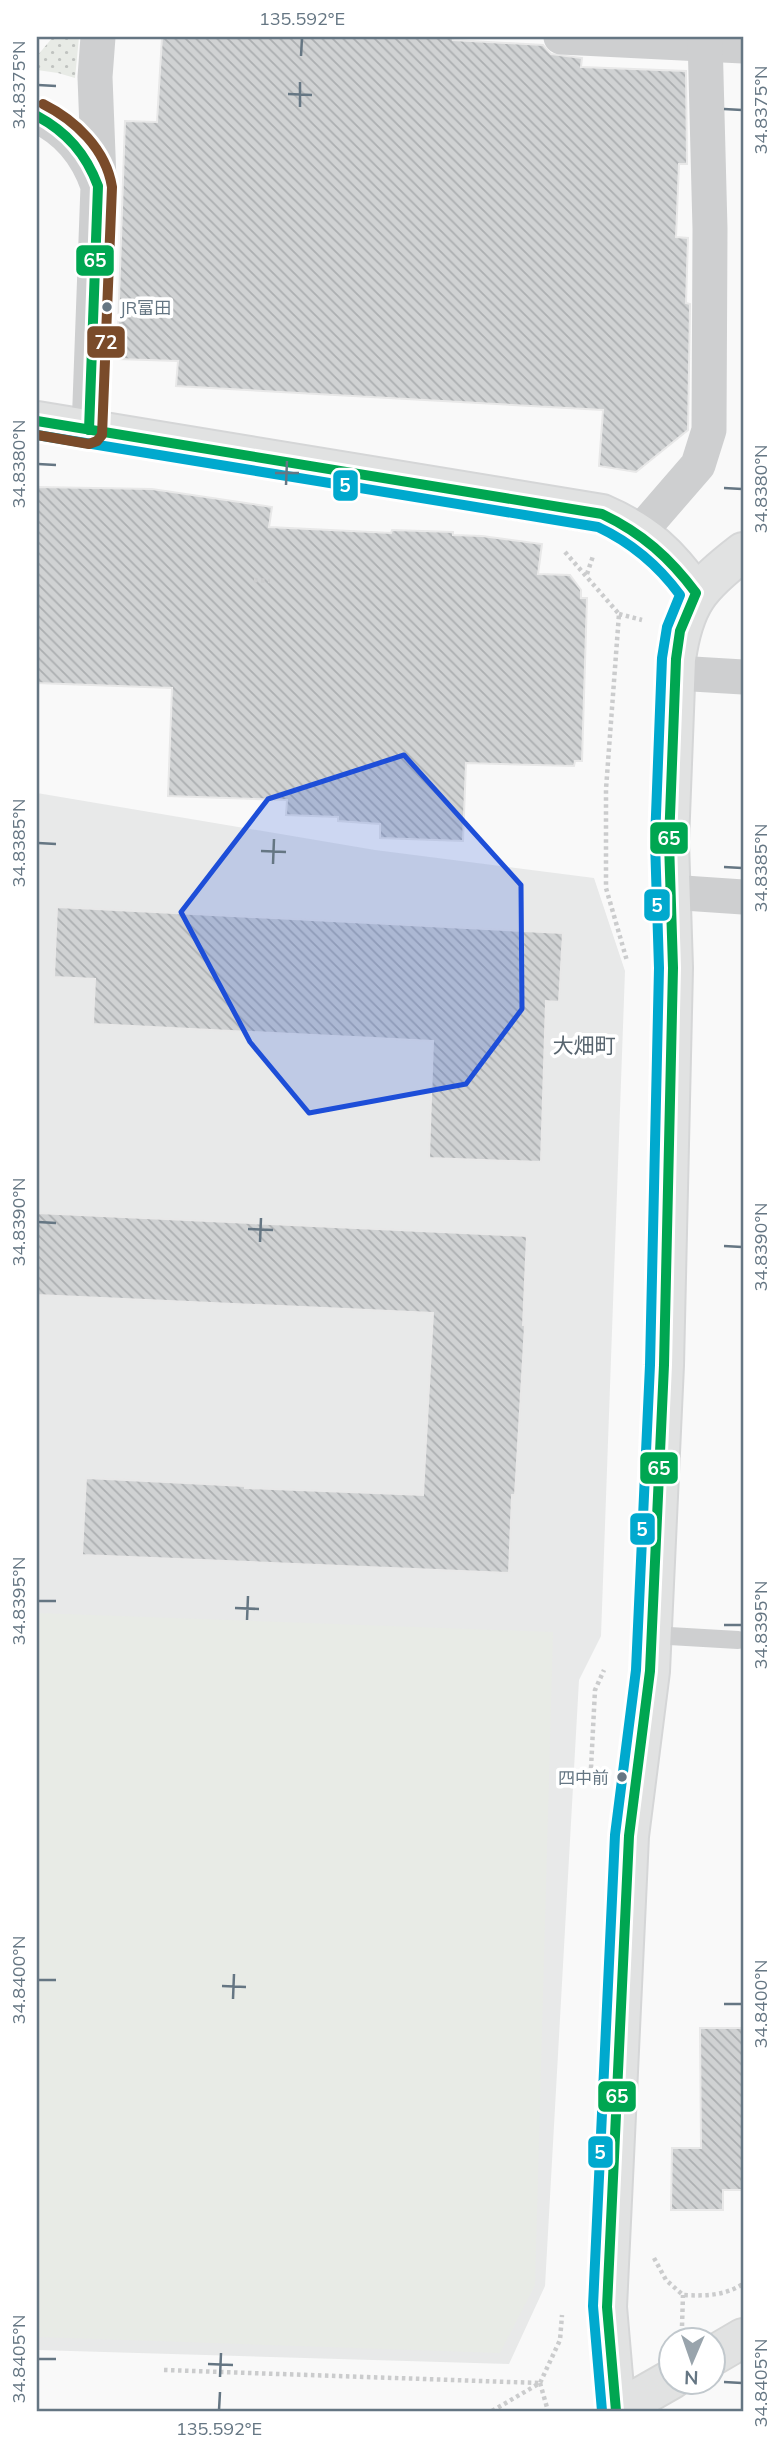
<svg xmlns="http://www.w3.org/2000/svg" width="780" height="2448" viewBox="0 0 780 2448" font-family="Mulish,'Noto Sans JP',sans-serif">
<style>
.built{fill:#e8e9e9}
.green{fill:#e8ebe6}
.garden{fill:url(#garden-dots)}
.building{fill:url(#building-back-hatch);stroke:#e8e8e8;stroke-width:2}
.lines{fill:none;stroke-linecap:round;stroke-linejoin:round}
.secondary-casing{stroke:#d5d6d7;stroke-width:42}
.highway-casing{stroke:#d5d6d6;stroke-width:42}
.path{stroke:#cbcccd;stroke-width:4.5;stroke-dasharray:3.5 3.5;stroke-linecap:butt}
.lane{stroke:#cecfd0;stroke-width:18}
.street{stroke:#cecfd0;stroke-width:35}
.secondary{stroke:#e1e2e2;stroke-width:38}
.highway{stroke:#e1e2e2;stroke-width:38}
.bus-1-casing{stroke:#fff;stroke-width:16}
.bus-2-casing{stroke:#fff;stroke-width:16}
.bus-3-casing{stroke:#fff;stroke-width:16}
.bus-1{stroke:#00a651;stroke-width:10}
.bus-2{stroke:#00a9ce;stroke-width:10}
.bus-3{stroke:#7a4b2a;stroke-width:10}
.marked{fill:#1d4ed8;fill-opacity:0.2;stroke:#1d4ed8;stroke-width:5;stroke-linejoin:round}
.ticks{fill:none;stroke:#657683;stroke-width:2.5}
.bus-dot{fill:#657683;stroke:#fff;stroke-width:2.5}
.labels{text-anchor:middle;dominant-baseline:central;stroke-width:7;stroke-linejoin:round;paint-order:stroke}
.bus-label{font-size:17px;fill:#657683;stroke:#fff;text-anchor:start}
.neighbourhood-label{font-size:21px;fill:#57646e;stroke:#fff}
.line-badge{stroke:#fff;stroke-width:2.5}
.badge-label{font-size:19px;text-anchor:middle;font-weight:bold;fill:#fff}
.neatline{fill:none;stroke:#657683;stroke-width:2.5}
.ticks-label{font-size:18px;text-anchor:middle;fill:#657683}
</style>
<defs>
<pattern id="garden-dots" width="8" height="8" patternUnits="userSpaceOnUse" patternTransform="scale(1.75)"><rect width="8" height="8" fill="#e8ebe6"/><path d="M2 2h.1M6 6h.1" fill="none" stroke="#c0c3c0" stroke-width="1.8" stroke-linecap="round"/></pattern>
<pattern id="building-back-hatch" width="6" height="6" patternUnits="userSpaceOnUse" patternTransform="scale(1.75)"><rect width="6" height="6" fill="#d0d2d3"/><path d="M-1 5l2 2M0 0l6 6M5-1l2 2" fill="none" stroke="#acafb1"/></pattern>
</defs>
<rect width="100%" height="100%" fill="#f9f9f9"/>
<polygon class="built" points="37,793 375,850 594,878 625,971 601,1636 579,1680 545,2286 509,2364 37,2350"/>
<polygon class="green" points="37,1613 553,1632 535,2285 500,2353 37,2337"/>
<polygon class="garden" points="53,37 79,37 75,78 58,73 37,70 37,56"/>
<g class="building">
<polygon points="162,37 453,37 453,40 543,45 551,54 582,58 581,67 686,71 687,164 679,164 676,237 688,238 686,303 690,304 688,430 636,472 599,466 603,410 176,386 178,361 117,359 125,121 157,122"/>
<polygon points="37,487 152,489 272,507 269,527 391,533 392,530 453,532 453,535 482,536 542,544 538,574 570,575 581,590 581,598 587,598 582,761 575,761 574,766 466,763 463,841 380,838 380,824 338,821 338,817 286,815 287,800 168,796 172,688 37,683"/>
<polygon points="57,907 563,933 559,1002 546,1001 541,1162 429,1158 433,1041 93,1024 95,979 54,977"/>
<polygon points="37,1213 527,1236 523,1325 525,1325 515,1495 512,1495 509,1573 82,1555 86,1478 245,1486 245,1488 423,1495 433,1313 37,1295"/>
<polygon points="700,2028 743,2028 743,2190 723,2190 723,2210 671,2210 672,2148 701,2148"/>
</g>
<g class="lines">
<g class="secondary-casing">
<g id="secondary">
<path d="M37 421 602 514C646 533 669 555 696 593"/>
<path d="M616 2411 607 2307 629 1836 650 1671 664 1365 673 968 669 842 676 659C684 603 699 586 743 552"/>
</g>
</g>
<g class="highway-casing">
<g id="highway">
<polyline points="714,2355 743,2338"/>
<polyline points="616,2411 672,2379"/>
</g>
</g>
<g class="path">
<polyline points="565,552 619,614 606,789 606,888 627,961"/>
<polyline points="587,574 593,556"/>
<polyline points="254,580 270,581"/>
<polyline points="619,614 642,620"/>
<polyline points="591,1768 595,1690 604,1670"/>
<path d="M654 2258 666 2280 683 2295C705 2296 724 2296 743 2284"/>
<polyline points="682,2326 683,2295"/>
<polyline points="164,2370 539,2383"/>
<polyline points="540,2383 548,2411"/>
<polyline points="492,2411 540,2383 560,2340 562,2315"/>
</g>
<polyline class="lane" points="652,1635 738,1640"/>
<g class="street">
<polyline points="98,37 95,77 99,180"/>
<polyline points="561,37 743,46"/>
<path d="M37 116C68 130 87 154 98 186L89 430"/>
<polyline points="640,532 698,465 709,430 710,229 705,37"/>
<polyline points="676,673 743,677"/>
<polyline points="669,892 743,897"/>
</g>
<use href="#secondary" class="secondary"/>
<use href="#highway" class="highway"/>
<g class="bus-1-casing">
<g id="bus-1">
<path d="M37 116C67 132 86 154 98 186L89 430"/>
<path d="M37 421 602 514C642 533 670 558 696 593L680 631 676 659 669 842 673 968 664 1365 650 1671 629 1836 607 2307 616 2411"/>
</g>
</g>
<g class="bus-2-casing">
<path id="bus-2" d="M37 435 598 527C632 543 658 565 680 595L667 627 662 658 655 841 659 968 650 1365 636 1670 615 1835 593 2306 602 2411"/>
</g>
<g class="bus-3-casing">
<path id="bus-3" d="M37 435 89 444 97 441 102 435 112 187C106 149 75 120 43 104"/>
</g>
<use href="#bus-1" class="bus-1"/>
<use href="#bus-2" class="bus-2"/>
<use href="#bus-3" class="bus-3"/>
</g>
<path class="marked" d="M404 755 521 885 522 1009 466 1084 309 1113 250 1042 181 912 268 799Z"/>
<path class="ticks" d="M301 56 302 38M38 85 56 86M288 94 312 95M300 107V82M724 109 742 110M38 464 56 465M275 473H299M286 485 287 461M724 488 742 489M38 843 56 844M261 851 286 852M273 864 274 839M724 867 742 868M38 1222 56 1223M248 1229 273 1230M260 1242 261 1218M724 1246 742 1247M38 1601H56M235 1608 259 1609M247 1620 248 1596M724 1625H742M38 1980H56M222 1986 246 1987M233 1999 234 1974M724 2004H742M38 2359H56M208 2364 233 2365M220 2377 221 2353M724 2382 742 2383M219 2410 220 2392"/>
<g class="bus-dot">
<circle cx="107" cy="307" r="6"/>
<circle cx="622" cy="1777" r="6"/>
</g>
<g class="labels">
<g class="bus-label">
<text x="120" y="307">JR富田</text>
<text x="609" y="1777" text-anchor="end">四中前</text>
</g>
<g class="neighbourhood-label">
<text x="584" y="1045">大畑町</text>
</g>
</g>
<g class="line-badge">
<rect x="75" y="244" width="40" height="33" rx="7" fill="#00a651"/>
<rect x="86" y="325" width="40" height="34" rx="7" fill="#7a4b2a"/>
<rect x="332" y="469" width="27" height="33" rx="7" fill="#00a9ce"/>
<rect x="649" y="821" width="40" height="34" rx="7" fill="#00a651"/>
<rect x="643" y="888" width="28" height="34" rx="7" fill="#00a9ce"/>
<rect x="639" y="1451" width="40" height="34" rx="7" fill="#00a651"/>
<rect x="629" y="1512" width="27" height="34" rx="7" fill="#00a9ce"/>
<rect x="597" y="2080" width="40" height="33" rx="7" fill="#00a651"/>
<rect x="587" y="2135" width="27" height="34" rx="7" fill="#00a9ce"/>
</g>
<g class="badge-label">
<text x="95" y="267">65</text>
<text x="106" y="349">72</text>
<text x="345" y="492">5</text>
<text x="669" y="845">65</text>
<text x="657" y="912">5</text>
<text x="659" y="1475">65</text>
<text x="642" y="1536">5</text>
<text x="617" y="2103">65</text>
<text x="600" y="2159">5</text>
</g>
<rect width="780" height="2448" fill="none" stroke="#ffffff" stroke-width="77"/>
<g transform="translate(692 2361) rotate(182)"><circle r="33" fill="#ffffff" stroke="#c1c8cd" stroke-width="2"/>
<path d="M0-5L12 26L0 18L-12 26Z" fill="#99a4ac"/>
<text y="-10" font-size="19" font-weight="bold" text-anchor="middle" fill="#657683">N</text>
</g>
<rect x="38" y="38" width="704" height="2372" class="neatline"/>
<g class="ticks-label">
<text x="302" y="25">135.592°E</text>
<text transform="translate(19 85) rotate(-90)" y="6">34.8375°N</text>
<text transform="translate(761 110) rotate(-90)" y="6">34.8375°N</text>
<text transform="translate(19 464) rotate(-90)" y="6">34.8380°N</text>
<text transform="translate(761 489) rotate(-90)" y="6">34.8380°N</text>
<text transform="translate(19 843) rotate(-90)" y="6">34.8385°N</text>
<text transform="translate(761 868) rotate(-90)" y="6">34.8385°N</text>
<text transform="translate(19 1222) rotate(-90)" y="6">34.8390°N</text>
<text transform="translate(761 1247) rotate(-90)" y="6">34.8390°N</text>
<text transform="translate(19 1601) rotate(-90)" y="6">34.8395°N</text>
<text transform="translate(761 1625) rotate(-90)" y="6">34.8395°N</text>
<text transform="translate(19 1980) rotate(-90)" y="6">34.8400°N</text>
<text transform="translate(761 2004) rotate(-90)" y="6">34.8400°N</text>
<text transform="translate(19 2359) rotate(-90)" y="6">34.8405°N</text>
<text transform="translate(761 2383) rotate(-90)" y="6">34.8405°N</text>
<text x="219" y="2435">135.592°E</text>
</g>
</svg>
